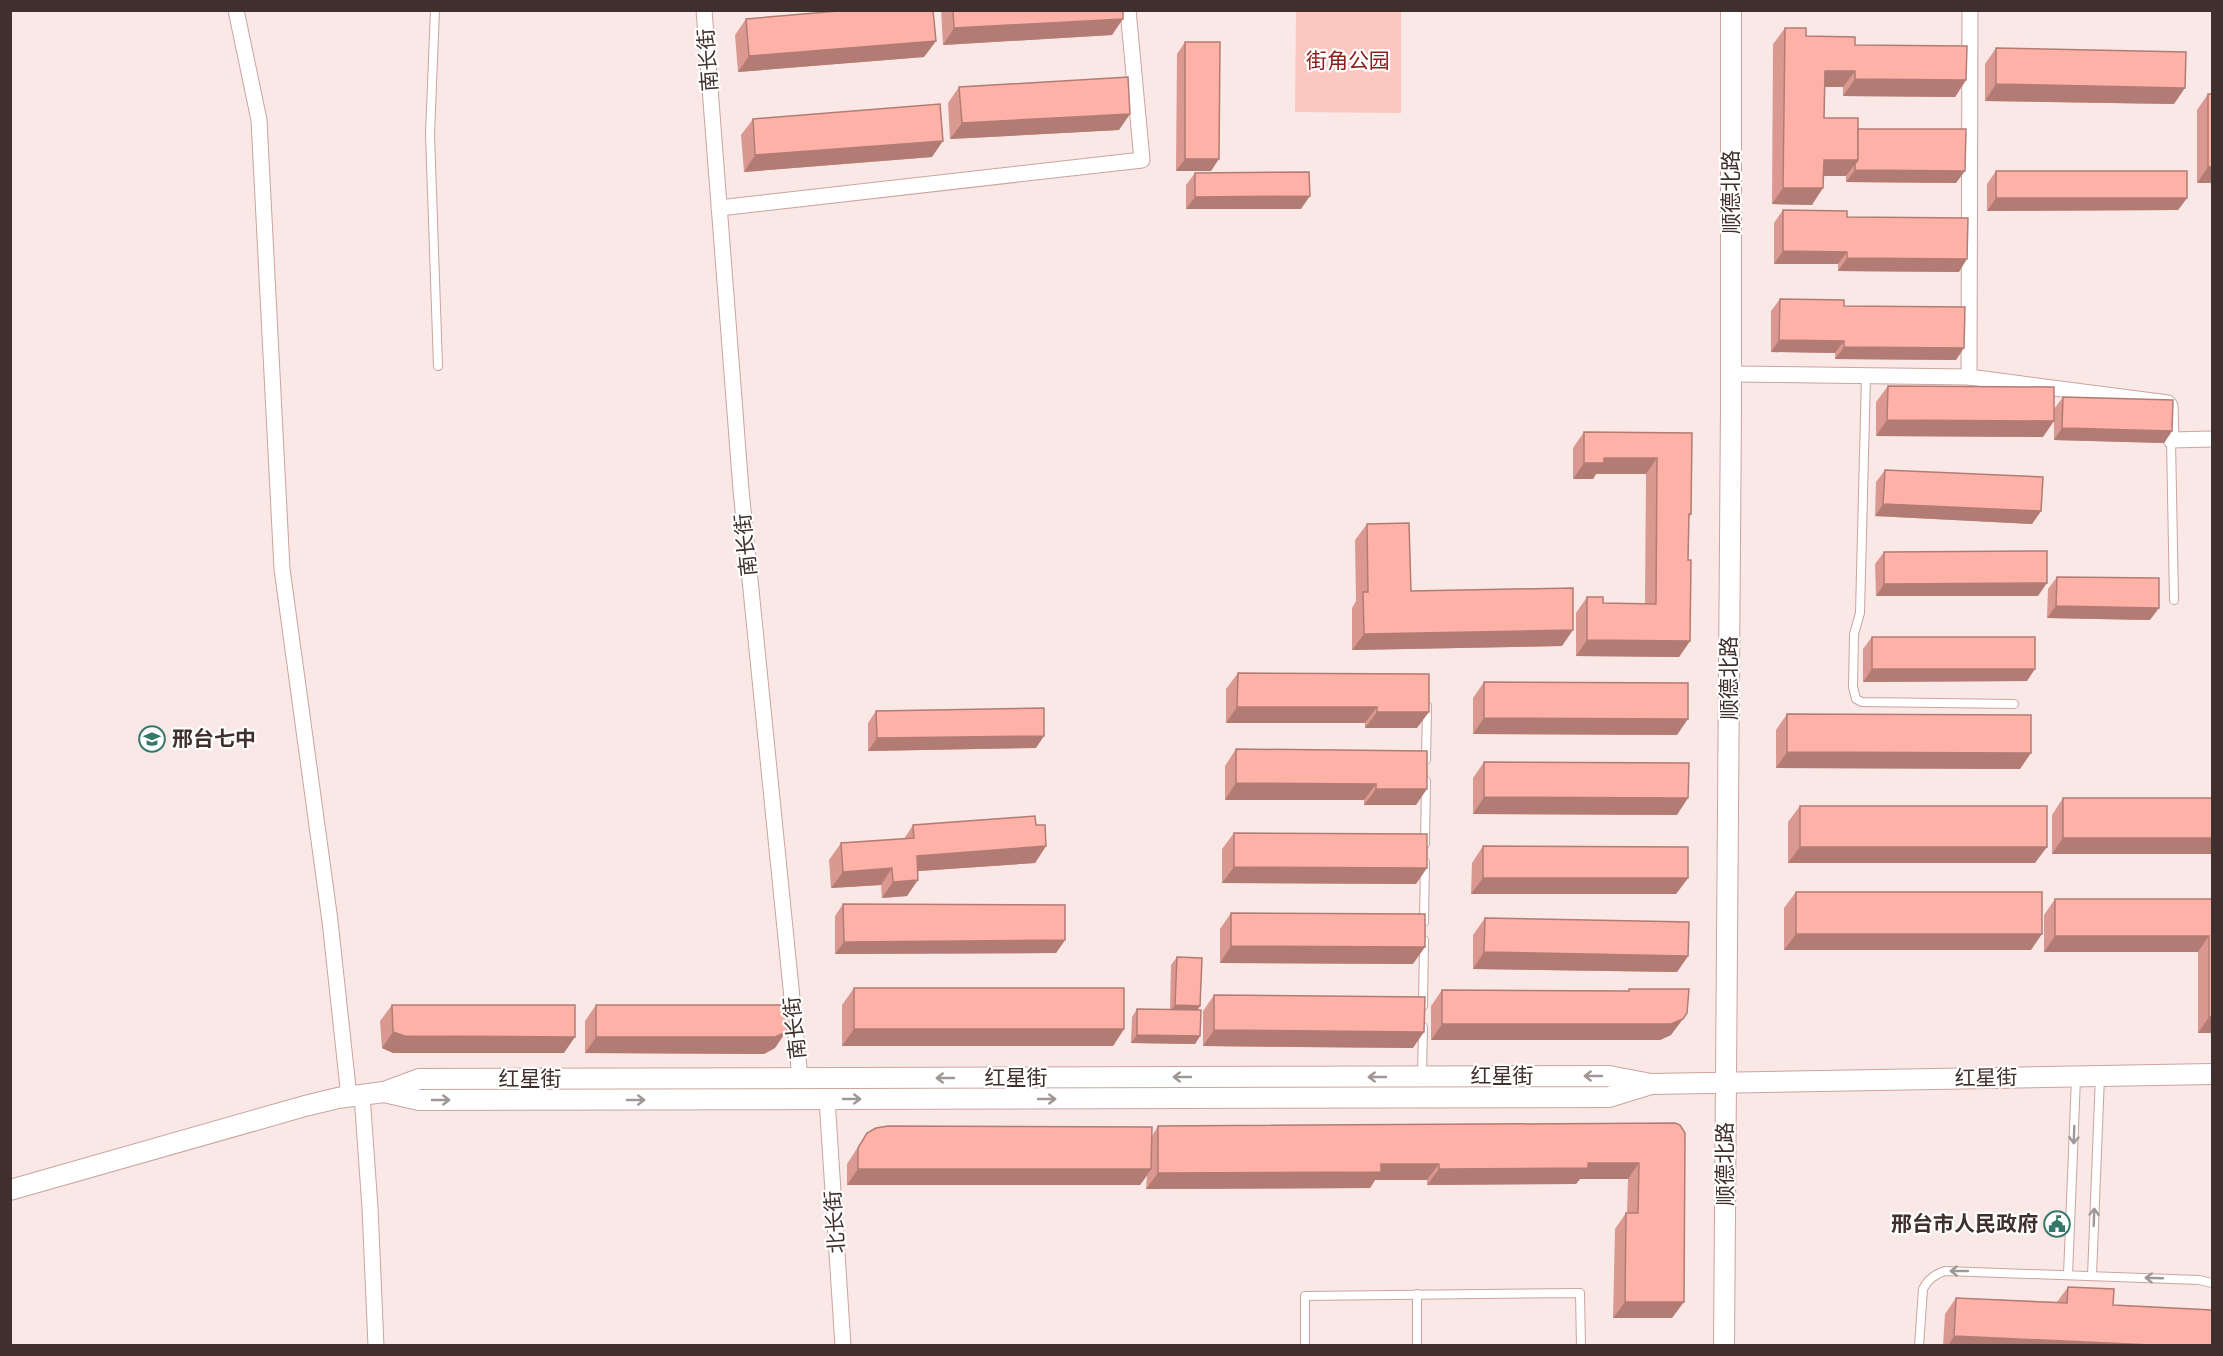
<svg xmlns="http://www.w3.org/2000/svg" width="2223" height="1356" viewBox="0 0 2223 1356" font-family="'Source Sans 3','Noto Sans SC',sans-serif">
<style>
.green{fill:#fbc8c1}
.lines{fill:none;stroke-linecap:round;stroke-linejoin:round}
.service-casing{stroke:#cba49e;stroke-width:10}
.minor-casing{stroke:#cba49e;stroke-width:17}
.tertiary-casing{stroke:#cba49e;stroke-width:22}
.service{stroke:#fff;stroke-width:8}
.minor{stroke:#fff;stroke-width:15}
.tertiary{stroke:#fff;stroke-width:20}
.wall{fill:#da9890}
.shaded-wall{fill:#b27c75}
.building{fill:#feb1a7;stroke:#b27c75;stroke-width:1.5}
.oneway{stroke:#9f9796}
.labels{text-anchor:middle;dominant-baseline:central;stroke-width:4.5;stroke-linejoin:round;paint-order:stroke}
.street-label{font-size:21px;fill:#3f2f2d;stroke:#fff}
.park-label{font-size:21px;fill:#8d201d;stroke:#fff}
.poi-label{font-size:21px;font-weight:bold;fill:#3f2f2d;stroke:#fff;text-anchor:start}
</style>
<rect width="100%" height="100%" fill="#f9e8e6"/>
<polygon class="green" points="1296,11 1401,11 1401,113 1295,112"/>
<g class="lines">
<g class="service-casing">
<g id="service">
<polyline points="435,10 430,134 438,366"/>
<polyline points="1866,376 1860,613 1854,634 1853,687 1856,699 1862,702 2014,704"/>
<polyline points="2171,440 2174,600"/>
<polyline points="1426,760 1427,706"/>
<polyline points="1425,844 1426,781"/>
<polyline points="1424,922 1425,862"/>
<polyline points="1423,1006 1424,940"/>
<polyline points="1422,1075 1423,1027"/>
<polyline points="2068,1275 2076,1078"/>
<polyline points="2092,1276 2100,1076"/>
<polyline points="1417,1294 1417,1346"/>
<polyline points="1305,1346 1305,1296 1580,1293 1581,1346"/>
<path d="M1919 1346 1923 1289C1928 1279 1935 1274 1945 1271L2199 1280 2212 1283"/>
</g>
</g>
<g class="minor-casing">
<g id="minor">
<polyline points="236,10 259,120 282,569 330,921 349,1097"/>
<polyline points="704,10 741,490 800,1078"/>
<polyline points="719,208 1142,160 1128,10"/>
<polyline points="1731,374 1969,377 2168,403 2170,406 2171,440 2212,439"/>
<polyline points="1969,377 1970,10"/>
<polyline points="362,1095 370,1208 376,1346"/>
<polyline points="827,1099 843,1346"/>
</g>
</g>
<g class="tertiary-casing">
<g id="tertiary">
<polyline points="384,1092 419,1100 1609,1097 1648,1085"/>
<polyline points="10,1190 305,1106 338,1098 384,1092 419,1079 1609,1076 1651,1084 2212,1074"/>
<polyline points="1724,1346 1731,407 1731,10"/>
</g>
</g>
<use href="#service" class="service"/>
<use href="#minor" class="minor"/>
<use href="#tertiary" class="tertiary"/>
</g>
<g class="wall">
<polygon points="941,10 1123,10 1112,35 943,45"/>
<polygon points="746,19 936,41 924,57 738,72 735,35"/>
<polygon points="1785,28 1806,36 1855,45 1966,80 1955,97 1843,96 1843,87 1825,87 1824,118 1858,129 1956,183 1846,182 1846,176 1823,176 1812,205 1772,204 1773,44"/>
<polygon points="1185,42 1211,171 1176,171 1177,54"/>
<polygon points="1996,48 2174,104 1985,101 1985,64"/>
<polygon points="959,87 1119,130 950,139 948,103"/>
<polygon points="2208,94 2212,183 2197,183 2197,110"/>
<polygon points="753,119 932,157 744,172 741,135"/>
<polygon points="1996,171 2187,198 2178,210 1987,211 1987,184"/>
<polygon points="1195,173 1301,209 1186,209 1186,185"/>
<polygon points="1783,210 1847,217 1959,272 1838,271 1838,264 1774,264 1774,223"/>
<polygon points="1780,299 1844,306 1956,360 1835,359 1835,353 1771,352 1771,311"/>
<polygon points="1888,386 2043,437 1876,436 1876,402"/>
<polygon points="2063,397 2172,431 2164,443 2054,440 2054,409"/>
<polygon points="1584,432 1692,433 1691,514 1689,518 1688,560 1690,641 1679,657 1576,656 1576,613 1587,597 1603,603 1645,604 1646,474 1596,474 1593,479 1573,479 1573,448"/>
<polygon points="1885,470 2041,511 2032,524 1875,516 1876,482"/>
<polygon points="1367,524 1411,591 1562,646 1352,650 1352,608 1356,601 1355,540"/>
<polygon points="1884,552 2038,596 1876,596 1875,564"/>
<polygon points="2057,577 2150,620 2047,618 2048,589"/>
<polygon points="1872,637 2027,681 1863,682 1863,649"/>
<polygon points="1238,673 1429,674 1417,728 1365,728 1365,723 1226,723 1226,689"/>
<polygon points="1484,682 1677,735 1473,734 1473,698"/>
<polygon points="876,711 1036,748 868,751 868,723"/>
<polygon points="1787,714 2020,769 1776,768 1776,730"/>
<polygon points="1236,749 1427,751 1416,805 1364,805 1364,800 1225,800 1225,766"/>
<polygon points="1484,762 1677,815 1473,814 1473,778"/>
<polygon points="2063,798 2212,798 2052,854 2052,815"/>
<polygon points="1800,806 2035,863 1788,863 1788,822"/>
<polygon points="913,825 1046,846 1035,863 918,871 907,896 882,898 881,885 831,888 829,860 841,843 904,839"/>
<polygon points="1234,833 1416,884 1222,883 1222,849"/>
<polygon points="1483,846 1688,878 1676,894 1471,894 1472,863"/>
<polygon points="1796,892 2031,950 1784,950 1784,908"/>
<polygon points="2055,899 2212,899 2212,1033 2198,1033 2198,952 2044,952 2044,915"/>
<polygon points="843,904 1065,940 1056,953 835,954 835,916"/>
<polygon points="1231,913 1413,964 1220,963 1220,929"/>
<polygon points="1485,918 1688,956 1677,972 1473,969 1473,935"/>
<polygon points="1177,957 1200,1006 1197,1010 1200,1036 1195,1044 1131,1043 1132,1017 1137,1009 1170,1010 1171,965"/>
<polygon points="854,988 1124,1029 1113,1046 842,1046 842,1005"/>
<polygon points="1629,989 1671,1035 1660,1040 1431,1040 1431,1006 1442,990 1628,991"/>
<polygon points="1214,995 1413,1048 1203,1046 1203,1011"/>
<polygon points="392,1005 564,1053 393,1053 382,1048 380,1021"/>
<polygon points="596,1005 775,1048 764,1054 585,1053 585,1021"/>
<polygon points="1675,1123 1672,1318 1613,1318 1615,1229 1626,1213 1627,1213 1628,1179 1580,1179 1576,1184 1427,1185 1427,1180 1375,1180 1370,1188 1146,1189 1147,1176 1140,1185 847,1185 847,1164 867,1133 1152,1136 1158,1126"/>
<polygon points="2068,1287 2113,1305 2212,1346 1943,1346 1945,1314 1956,1298 2057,1302"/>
</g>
<g class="shaded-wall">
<polygon points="1833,10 1951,10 1832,11"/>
<polygon points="1123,19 1112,35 943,45 954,28"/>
<polygon points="936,41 924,57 738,72 749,56"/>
<polygon points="1825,71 1855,71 1843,87 1813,87"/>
<polygon points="1855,79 1966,80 1955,97 1843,96"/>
<polygon points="1996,84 2185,88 2174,104 1985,101"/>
<polygon points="1130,114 1119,130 950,139 962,123"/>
<polygon points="943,141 932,157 744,172 755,155"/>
<polygon points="1185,159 1219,159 1211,171 1176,171"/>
<polygon points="1824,160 1858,160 1846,176 1812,176"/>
<polygon points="2208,167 2212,167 2212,183 2197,183"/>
<polygon points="1855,170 1965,171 1956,183 1846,182"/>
<polygon points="1783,188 1823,188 1812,205 1772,204"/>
<polygon points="1310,196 1301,209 1186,209 1195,197"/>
<polygon points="1996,198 2187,198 2178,210 1987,211"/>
<polygon points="1783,251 1847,252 1838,264 1774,264"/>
<polygon points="1847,258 1967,259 1959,272 1838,271"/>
<polygon points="1779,340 1844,341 1835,353 1771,352"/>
<polygon points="1844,347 1964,348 1956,360 1835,359"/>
<polygon points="1887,420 2054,421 2043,437 1876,436"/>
<polygon points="2062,428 2172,431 2164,443 2054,440"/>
<polygon points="1604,458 1657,458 1646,474 1596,474 1593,479 1573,479 1584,463"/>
<polygon points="1883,504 2041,511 2032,524 1875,516"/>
<polygon points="2047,583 2038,596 1876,596 1884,584"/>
<polygon points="2056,606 2159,608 2150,620 2047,618"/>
<polygon points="1573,630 1562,646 1352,650 1364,634"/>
<polygon points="1587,640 1690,641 1679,657 1576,656"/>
<polygon points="1872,669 2035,669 2027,681 1863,682"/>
<polygon points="1237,707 1377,707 1365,723 1226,723"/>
<polygon points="1377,712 1429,712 1417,728 1365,728"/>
<polygon points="1484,718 1688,719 1677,735 1473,734"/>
<polygon points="1044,736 1036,748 868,751 877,738"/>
<polygon points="1787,752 2031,753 2020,769 1776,768"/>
<polygon points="1236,783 1376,784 1364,800 1225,800"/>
<polygon points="1376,789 1427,789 1416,805 1364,805"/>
<polygon points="1484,797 1688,798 1677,815 1473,814"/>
<polygon points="2063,838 2212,838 2212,854 2052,854"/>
<polygon points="1046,846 1035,863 905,872 917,856"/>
<polygon points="1800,847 2047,847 2035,863 1788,863"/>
<polygon points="1234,867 1427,868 1416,884 1222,883"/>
<polygon points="892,868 881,885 831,888 843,872"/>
<polygon points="1483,878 1688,878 1676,894 1471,894"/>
<polygon points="918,880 907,896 882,898 893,882"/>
<polygon points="1796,934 2042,934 2031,950 1784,950"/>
<polygon points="2055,936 2209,936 2198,952 2044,952"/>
<polygon points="1065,940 1056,953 835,954 844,942"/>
<polygon points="1231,946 1425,947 1413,964 1220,963"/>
<polygon points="1484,952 1688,956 1677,972 1473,969"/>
<polygon points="1175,1005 1200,1006 1195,1014 1170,1013"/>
<polygon points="2209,1017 2212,1017 2212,1033 2198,1033"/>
<polygon points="1683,1019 1671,1035 1660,1040 1431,1040 1442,1024"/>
<polygon points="854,1029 1124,1029 1113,1046 842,1046"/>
<polygon points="1214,1030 1424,1032 1413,1048 1203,1046"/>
<polygon points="393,1032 575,1037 564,1053 393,1053 382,1048"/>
<polygon points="786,1032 775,1048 764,1054 585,1053 596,1037"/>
<polygon points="1137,1035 1200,1036 1195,1044 1131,1043"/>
<polygon points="1588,1163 1639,1163 1628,1179 1580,1179 1576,1184 1427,1185 1439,1169"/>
<polygon points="1381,1164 1439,1164 1427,1180 1375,1180 1370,1188 1146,1189 1158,1173"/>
<polygon points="858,1169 1151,1169 1140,1185 847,1185"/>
<polygon points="1625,1302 1684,1302 1672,1318 1613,1318"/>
<polygon points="1954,1336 2173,1346 1948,1346"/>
</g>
<g class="building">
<polygon points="850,10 933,10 936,41 749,56 746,19"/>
<polygon points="953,10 1123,10 1123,19 954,28"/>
<polygon points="1785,28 1806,28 1806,36 1855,37 1855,45 1967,46 1966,80 1855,79 1855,71 1825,71 1824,118 1858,118 1858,160 1824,160 1823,188 1783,188"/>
<polygon points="1185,42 1220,42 1219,159 1185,159"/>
<polygon points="1996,48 2186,52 2185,88 1996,84"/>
<polygon points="1128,77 1130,114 962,123 959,87"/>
<rect x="2208" y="94" width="4" height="73"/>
<polygon points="940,104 943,141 755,155 753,119"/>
<polygon points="1858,129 1966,129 1965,171 1855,170 1855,164 1858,160"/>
<rect x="1996" y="171" width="191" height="27"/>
<polygon points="1309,172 1310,196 1195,197 1195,173"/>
<polygon points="1783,210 1847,211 1847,217 1968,218 1967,259 1847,258 1847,252 1783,251"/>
<polygon points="1780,299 1844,300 1844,306 1965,307 1964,348 1844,347 1844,341 1779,340"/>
<polygon points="1888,386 2054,387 2054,421 1887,420"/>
<polygon points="2063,397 2173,400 2172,431 2062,428"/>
<polygon points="1584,432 1692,433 1691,514 1689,514 1688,560 1691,560 1690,641 1587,640 1587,597 1603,597 1603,603 1656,604 1657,458 1604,458 1604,463 1584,463"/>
<polygon points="1885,470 2043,477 2041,511 1883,504"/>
<polygon points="1409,523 1411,591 1573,588 1573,630 1364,634 1363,592 1368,592 1367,524"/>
<polygon points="2047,551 2047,583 1884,584 1884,552"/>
<polygon points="2057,577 2159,578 2159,608 2056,606"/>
<rect x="1872" y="637" width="163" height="32"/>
<polygon points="1238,673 1429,674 1429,712 1377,712 1377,707 1237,707"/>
<polygon points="1484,682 1688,683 1688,719 1484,718"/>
<polygon points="1044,708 1044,736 877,738 876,711"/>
<polygon points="1787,714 2031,715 2031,753 1787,752"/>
<polygon points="1236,749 1427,751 1427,789 1376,789 1376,784 1236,783"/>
<polygon points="1484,762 1689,763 1688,798 1484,797"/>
<rect x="2063" y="798" width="149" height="40"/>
<rect x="1800" y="806" width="247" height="41"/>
<polygon points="1035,816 1036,825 1045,825 1046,846 917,856 918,880 893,882 892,868 843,872 841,843 914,838 913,825"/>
<polygon points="1234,833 1427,834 1427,868 1234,867"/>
<polygon points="1483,846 1688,847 1688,878 1483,878"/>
<rect x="1796" y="892" width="246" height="42"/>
<polygon points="2055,899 2212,899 2212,1017 2209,1017 2209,936 2055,936"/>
<polygon points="843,904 1065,905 1065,940 844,942"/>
<polygon points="1231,913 1425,914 1425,947 1231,946"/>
<polygon points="1485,918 1689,922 1688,956 1484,952"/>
<polygon points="1177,957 1202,958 1200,1006 1175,1005"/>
<rect x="854" y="988" width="270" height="41"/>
<polygon points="1629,989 1689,989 1687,1013 1683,1019 1671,1024 1442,1024 1442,990 1629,991"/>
<polygon points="1214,995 1425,997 1424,1032 1214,1030"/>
<polygon points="392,1005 575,1005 575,1037 405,1036 393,1032"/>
<polygon points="596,1005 791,1005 790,1025 786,1032 775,1037 596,1037"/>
<polygon points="1137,1009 1201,1010 1200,1036 1137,1035"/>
<polygon points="1675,1123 1680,1125 1685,1133 1684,1302 1625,1302 1626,1213 1638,1213 1639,1163 1588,1163 1588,1168 1439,1169 1439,1164 1381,1164 1381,1172 1158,1173 1158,1126"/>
<polygon points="888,1126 1152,1127 1151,1169 858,1169 858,1148 867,1133 876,1128"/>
<polygon points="2068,1287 2114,1289 2113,1305 2212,1310 2212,1346 2173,1346 1954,1336 1956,1298 2067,1303"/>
</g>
<defs><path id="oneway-shaft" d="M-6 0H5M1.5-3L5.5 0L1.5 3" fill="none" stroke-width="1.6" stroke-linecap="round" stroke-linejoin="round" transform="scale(1.5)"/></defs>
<g class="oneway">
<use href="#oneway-shaft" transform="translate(1593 1076) rotate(180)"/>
<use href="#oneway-shaft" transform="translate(1182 1077) rotate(180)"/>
<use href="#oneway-shaft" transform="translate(1377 1077) rotate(180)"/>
<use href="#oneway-shaft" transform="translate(945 1078) rotate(180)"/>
<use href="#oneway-shaft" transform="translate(852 1099)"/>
<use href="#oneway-shaft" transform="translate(1047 1099)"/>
<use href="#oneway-shaft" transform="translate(441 1100)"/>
<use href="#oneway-shaft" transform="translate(636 1100)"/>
<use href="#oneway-shaft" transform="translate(2074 1135) rotate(92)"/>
<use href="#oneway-shaft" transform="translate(2094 1217) rotate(-88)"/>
<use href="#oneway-shaft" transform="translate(1959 1271) rotate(180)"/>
<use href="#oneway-shaft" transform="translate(2154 1278) rotate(-178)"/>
</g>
<defs>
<g id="school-ring" transform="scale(1.35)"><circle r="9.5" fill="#fff" stroke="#357869" stroke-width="1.5"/><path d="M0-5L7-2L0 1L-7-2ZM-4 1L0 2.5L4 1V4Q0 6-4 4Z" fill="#357869"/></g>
<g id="civic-ring" transform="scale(1.35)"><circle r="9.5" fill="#fff" stroke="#357869" stroke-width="1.5"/><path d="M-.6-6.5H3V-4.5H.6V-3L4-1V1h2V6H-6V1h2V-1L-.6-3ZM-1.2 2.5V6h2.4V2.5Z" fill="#357869"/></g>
</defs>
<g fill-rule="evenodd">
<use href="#school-ring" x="152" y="739"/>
<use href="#civic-ring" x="2057" y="1224"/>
</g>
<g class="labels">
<g class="street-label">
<text transform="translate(708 60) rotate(-94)">南长街</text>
<text transform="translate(1731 192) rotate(-90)">顺德北路</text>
<text transform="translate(746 545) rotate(-96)">南长街</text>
<text transform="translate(1729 678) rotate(-90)">顺德北路</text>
<text transform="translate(795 1028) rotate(-96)">南长街</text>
<text x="1502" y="1076">红星街</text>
<text x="1016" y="1078">红星街</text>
<text transform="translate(1986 1078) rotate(-1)">红星街</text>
<text x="530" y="1079">红星街</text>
<text transform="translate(1725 1164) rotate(-90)">顺德北路</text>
<text transform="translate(835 1222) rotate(-94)">北长街</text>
</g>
<g class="park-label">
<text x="1348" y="61">街角公园</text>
</g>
<g class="poi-label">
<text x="172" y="739">邢台七中</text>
<text x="2038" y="1224" text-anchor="end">邢台市人民政府</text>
</g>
</g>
<rect width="2223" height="1356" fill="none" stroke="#3f2f2d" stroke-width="24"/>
</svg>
